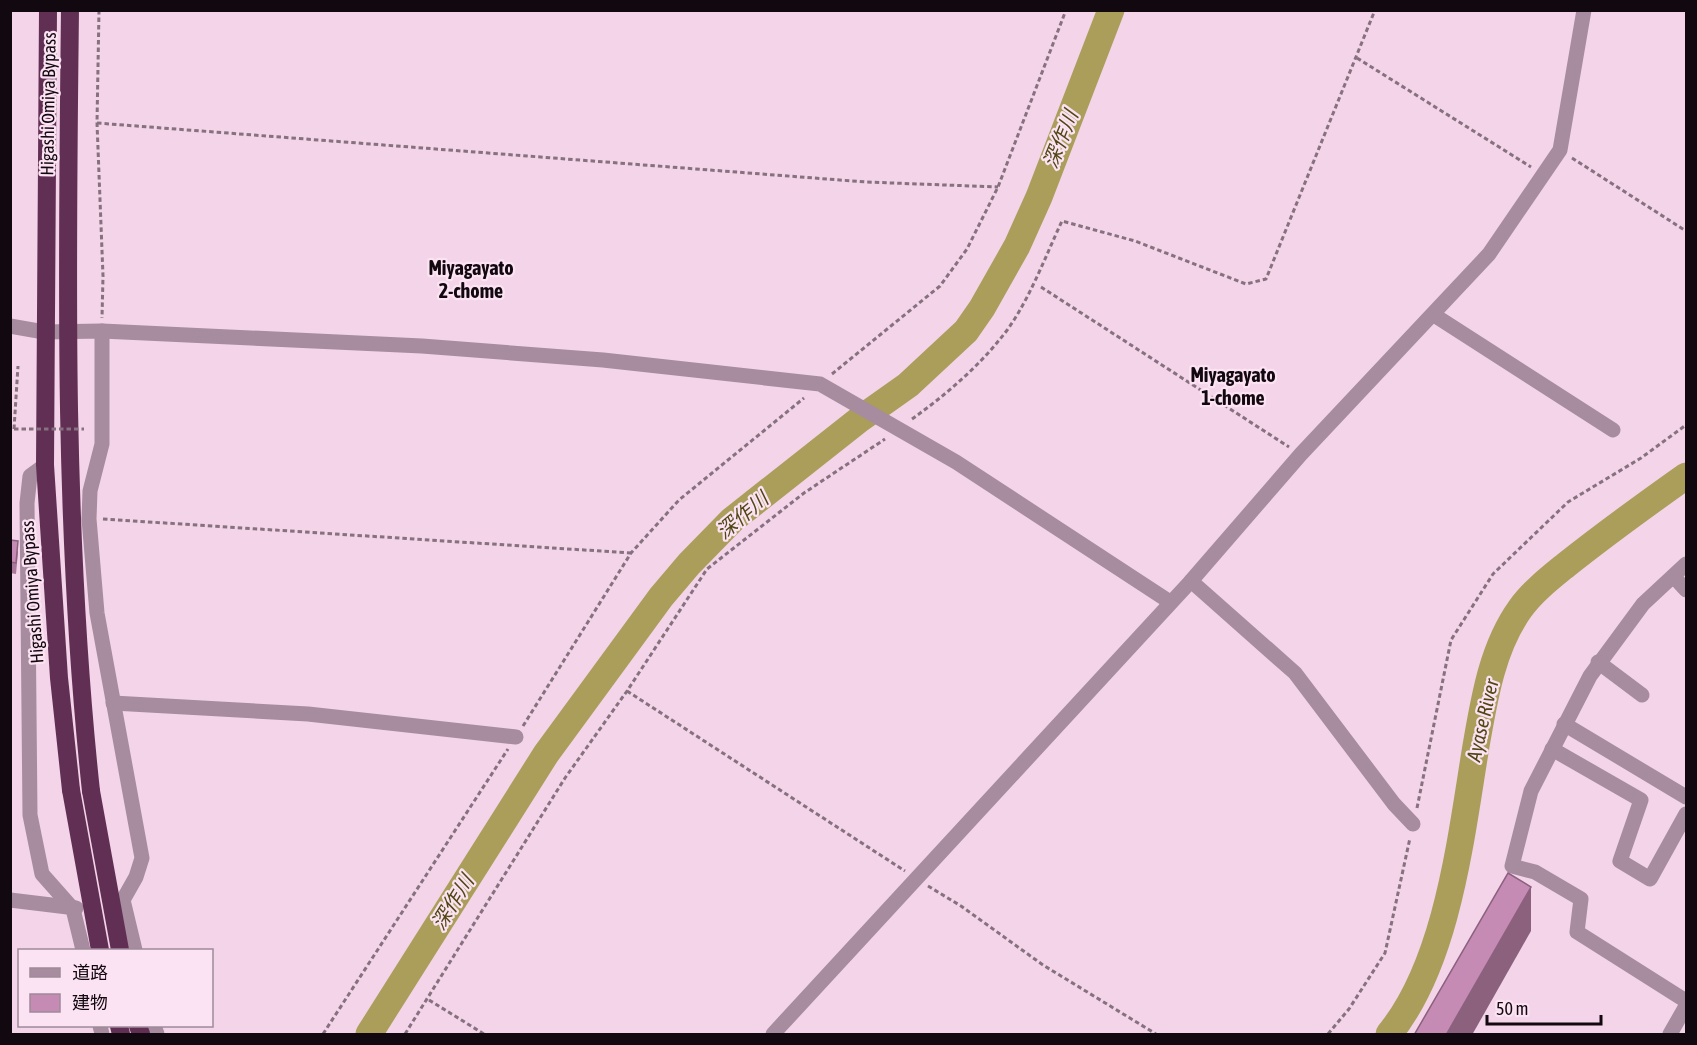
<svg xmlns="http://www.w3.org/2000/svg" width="1697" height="1045" viewBox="0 0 1697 1045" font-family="'Asap Condensed','Noto Sans JP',sans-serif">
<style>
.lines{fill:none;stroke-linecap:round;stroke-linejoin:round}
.river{stroke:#aa9e5a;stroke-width:27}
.path{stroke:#86717f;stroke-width:3;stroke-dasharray:4.5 3;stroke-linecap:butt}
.minor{stroke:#a68c9e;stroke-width:15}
.highway{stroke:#622f54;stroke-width:18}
.path-bridge{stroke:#86717f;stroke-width:3;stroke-dasharray:4.5 3;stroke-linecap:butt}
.highway-bridge{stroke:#622f54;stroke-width:18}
.wall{fill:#aa789b}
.shaded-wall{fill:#8b617e}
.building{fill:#c68bb4;stroke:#8b617e;stroke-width:1.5}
.labels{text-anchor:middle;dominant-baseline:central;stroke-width:4.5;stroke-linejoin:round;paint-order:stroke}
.street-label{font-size:18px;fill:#12080f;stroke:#fce3f4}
.water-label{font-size:20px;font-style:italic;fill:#504712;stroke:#fce3f4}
.neighbourhood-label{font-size:20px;font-weight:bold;fill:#12080f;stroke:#fce3f4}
</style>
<rect width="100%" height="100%" fill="#f3d4e8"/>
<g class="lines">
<g class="river">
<polyline points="369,1034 546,754 661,597 689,564 732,520 860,419 908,385 966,331 982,308 1017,246 1039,197 1111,10"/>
<path d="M1389 1034C1448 962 1461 836 1476 746 1484 700 1492 648 1520 609 1532 592 1550 578 1566 565 1605 534 1645 505 1686 476"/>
</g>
<g class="path">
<polyline points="99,10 97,123 103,276 102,318"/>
<polyline points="1357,58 1531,167"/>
<polyline points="97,123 866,182 998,187"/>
<polyline points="1572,158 1686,231"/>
<polyline points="1041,287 1289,447"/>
<polyline points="832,374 940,286 967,249 998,187 1066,10"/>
<path d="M912 419C943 397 976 369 1000 339 1026 309 1045 257 1062 221L1135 241 1246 284 1266 279 1375 10"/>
<polyline points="14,429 18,366"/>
<polyline points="103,519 631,553"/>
<polyline points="627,691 905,871"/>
<polyline points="523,726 631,553 679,500 804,398"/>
<polyline points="1417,808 1451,640 1493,574 1568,502 1641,458 1686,425"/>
<polyline points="928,886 961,906 1043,965 1156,1034"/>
<polyline points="429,1000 484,1034"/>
<polyline points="323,1034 508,749"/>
<polyline points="405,1034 565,778 627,691 707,569 804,493 885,439"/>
<polyline points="1328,1034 1349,1009 1385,953 1410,838"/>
</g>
<g class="minor">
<polyline points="1434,315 1613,430"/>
<polyline points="10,326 44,332 102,331 422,346 603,360 820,384 956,462 1170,602"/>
<polyline points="102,331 102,444 90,491 89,519 97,613 142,858 136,877 123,900 135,950"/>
<polyline points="45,465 30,476 27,503 30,815 42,874 73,909 83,950"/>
<polyline points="1686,564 1643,604 1590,676 1531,791 1512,866 1535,872 1581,899 1577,932 1686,1001"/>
<polyline points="1674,577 1686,590"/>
<polyline points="1191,581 1295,673 1394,804 1413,824"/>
<polyline points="1598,662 1642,695"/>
<polyline points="113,703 308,714 516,737"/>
<polyline points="1564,724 1686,797"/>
<polyline points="1552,749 1641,800 1620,861 1650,879 1686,814"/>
<polyline points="10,900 76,908"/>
<polyline points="100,1026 102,1034"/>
<polyline points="154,1026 157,1034"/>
<polyline points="773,1034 1191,581 1301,454 1489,254 1560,150 1584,10"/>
<polyline points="1670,1034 1686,1006"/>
</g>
<g class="highway">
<polyline points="48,10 45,465 59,678 71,790"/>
<path d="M70 10C67 271 63 531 91 791"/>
<polyline points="119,1026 121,1034"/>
<polyline points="138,1026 141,1034"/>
</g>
<polyline class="path-bridge" points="14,429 84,429"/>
<g class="highway-bridge">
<polyline points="71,790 100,950"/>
<polyline points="91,791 120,950"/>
</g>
</g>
<polygon class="wall" points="10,540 18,552 16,574 10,573"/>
<polygon class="shaded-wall" points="1531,887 1531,931 1472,1035 1446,1035"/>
<g class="building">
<polygon points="10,540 18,541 16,563 10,562"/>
<polygon points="1508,873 1531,887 1446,1035 1414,1035"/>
</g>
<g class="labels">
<g class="street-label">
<text transform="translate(48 104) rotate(-89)">Higashi Omiya Bypass</text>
<text transform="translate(32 592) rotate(-94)">Higashi Omiya Bypass</text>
</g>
<g class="water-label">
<text transform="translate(1060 139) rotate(-68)">深作川</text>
<text transform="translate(742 515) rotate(-40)">深作川</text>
<text transform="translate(1482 720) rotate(-77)">Ayase River</text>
<text transform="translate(452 902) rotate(-58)">深作川</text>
</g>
<g class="neighbourhood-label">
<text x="471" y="267">Miyagayato<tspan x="471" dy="23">2-chome</tspan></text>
<text x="1233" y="374">Miyagayato<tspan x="1233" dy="23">1-chome</tspan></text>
</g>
</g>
<rect width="1697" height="1045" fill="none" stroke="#12080f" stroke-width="24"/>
<rect x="18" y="949" width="195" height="78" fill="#fce3f4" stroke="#9e8b98" stroke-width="1.5"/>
<rect x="30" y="968" width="30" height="9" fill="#a68c9e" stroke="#9e8b98" stroke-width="1.5"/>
<text x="72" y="979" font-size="18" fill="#12080f">道路</text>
<rect x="30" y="994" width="30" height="18" fill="#c68bb4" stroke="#9e8b98" stroke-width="1.5"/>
<text x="72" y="1009" font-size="18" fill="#12080f">建物</text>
<path d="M1487 1015v9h114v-9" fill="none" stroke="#12080f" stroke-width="3"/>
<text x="1496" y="1015" font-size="18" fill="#12080f" stroke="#fce3f4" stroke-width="4.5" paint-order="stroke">50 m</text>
</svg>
